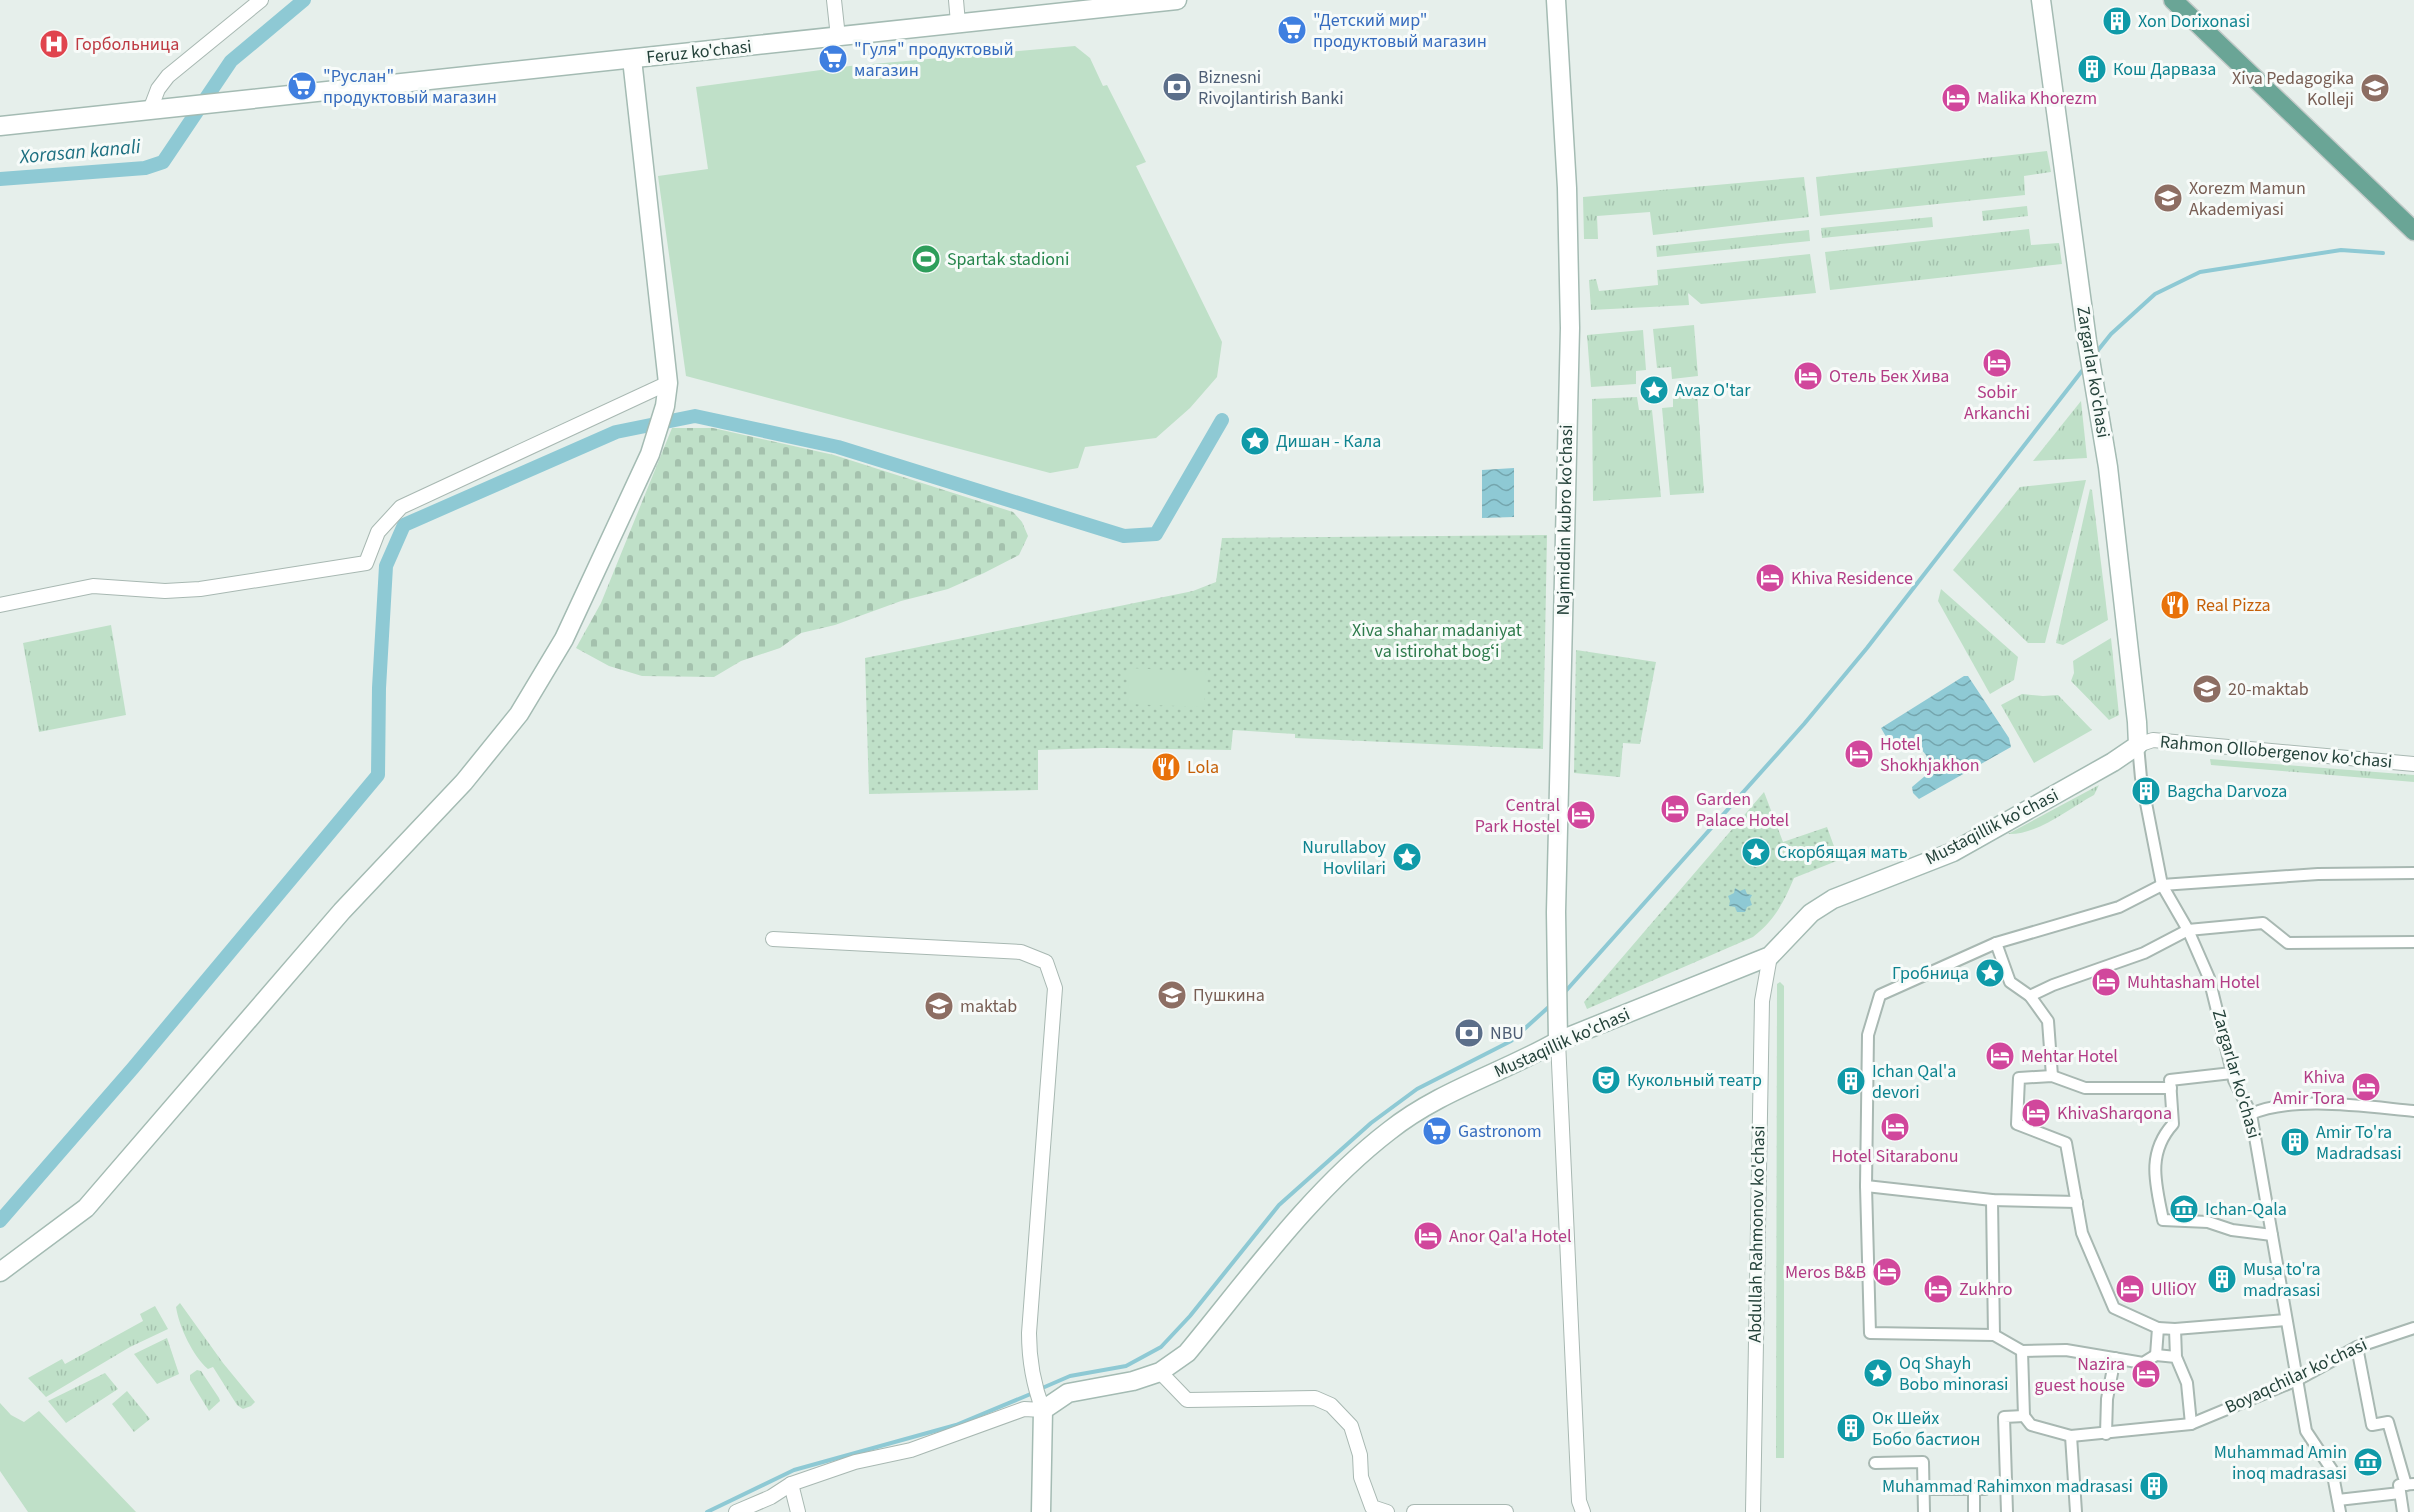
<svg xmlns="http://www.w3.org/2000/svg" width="2414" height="1512" viewBox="0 0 2414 1512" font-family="'Source Sans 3',sans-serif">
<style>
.grass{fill:url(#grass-tufts)}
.cemetery{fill:url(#cemetery-stones)}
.park{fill:url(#park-dots)}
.garden{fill:#bfe0c8}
.water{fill:url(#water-waves)}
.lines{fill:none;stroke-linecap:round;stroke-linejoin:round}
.stream{stroke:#8ec9d4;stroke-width:4}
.canal{stroke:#8ec9d4;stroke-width:14}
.pedestrian-tunnel{stroke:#bfccc8;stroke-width:10;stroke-dasharray:10 5;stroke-linecap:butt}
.pedestrian-casing{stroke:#a8b8b2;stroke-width:14}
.minor-casing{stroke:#a8b8b2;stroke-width:16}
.secondary-casing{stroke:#a4bbb3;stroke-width:21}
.primary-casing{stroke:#c2cac8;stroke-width:21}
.pedestrian{stroke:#fff;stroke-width:10}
.minor{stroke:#fff;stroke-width:14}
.secondary{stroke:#fff;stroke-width:18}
.primary{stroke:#6aa596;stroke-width:18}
.labels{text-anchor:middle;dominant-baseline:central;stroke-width:6;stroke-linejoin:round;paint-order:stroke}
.shop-label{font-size:18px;fill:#366cbe;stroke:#f7fbf9;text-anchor:start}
.culture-label{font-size:18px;fill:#0d838f;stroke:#f7fbf9;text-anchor:start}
.health-label{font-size:18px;fill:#be3a42;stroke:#f7fbf9;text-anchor:start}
.street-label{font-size:18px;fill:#24423a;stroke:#f7fbf9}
.service-label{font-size:18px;fill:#4e5e75;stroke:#f7fbf9;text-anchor:start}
.education-label{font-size:18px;fill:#785e54;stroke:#f7fbf9;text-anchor:start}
.hotel-label{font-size:18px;fill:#b23c85;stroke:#f7fbf9;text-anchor:start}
.leisure-label{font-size:18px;fill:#27864d;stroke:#f7fbf9;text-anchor:start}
.food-label{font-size:18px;fill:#c56008;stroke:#f7fbf9;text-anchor:start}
.park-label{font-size:18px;fill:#2d7a4b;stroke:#f7fbf9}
.water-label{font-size:20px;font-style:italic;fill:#1c6f80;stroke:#f7fbf9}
</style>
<defs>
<pattern id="grass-tufts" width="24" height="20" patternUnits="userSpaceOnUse" patternTransform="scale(1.5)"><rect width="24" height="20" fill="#bfe0c8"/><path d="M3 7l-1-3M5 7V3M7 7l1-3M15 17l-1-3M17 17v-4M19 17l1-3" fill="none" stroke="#a4c1ad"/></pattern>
<pattern id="cemetery-stones" width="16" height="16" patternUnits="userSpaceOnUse" patternTransform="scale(1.5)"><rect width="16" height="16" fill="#bfe0c8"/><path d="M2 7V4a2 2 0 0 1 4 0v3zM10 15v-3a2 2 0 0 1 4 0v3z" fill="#a4c1ad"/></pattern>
<pattern id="park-dots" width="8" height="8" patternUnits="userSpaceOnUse" patternTransform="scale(1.5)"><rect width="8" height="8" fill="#bfe0c8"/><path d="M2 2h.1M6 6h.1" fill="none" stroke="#a4c1ad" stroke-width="1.8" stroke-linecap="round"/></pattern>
<pattern id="water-waves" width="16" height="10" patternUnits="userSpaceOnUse" patternTransform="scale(1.5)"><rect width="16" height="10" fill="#8ec9d4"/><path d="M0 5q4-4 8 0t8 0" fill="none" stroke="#74a5ad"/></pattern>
</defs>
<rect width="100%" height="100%" fill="#e6efeb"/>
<g class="grass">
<polygon points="2047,151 2051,172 2024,176 2025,195 1820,216 1816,177"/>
<polygon points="1804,177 1809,217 1653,235 1650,212 1597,216 1598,239 1584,239 1583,197"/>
<polygon points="2027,206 2028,216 1983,221 1982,211"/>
<polygon points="1932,217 1933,227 1822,238 1821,228"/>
<polygon points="2029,229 2031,245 2059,243 2062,264 1830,290 1825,252"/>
<polygon points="1809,230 1810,241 1657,257 1656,246"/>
<polygon points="1810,254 1816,293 1701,304 1688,293 1689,305 1591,310 1589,280 1596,279 1599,291 1658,285 1657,270"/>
<polygon points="1694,325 1698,376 1672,379 1671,367 1657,368 1653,329"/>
<polygon points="1643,330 1646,370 1636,371 1636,384 1591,387 1587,335"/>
<polygon points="1697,389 1704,493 1670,495 1662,408 1673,407 1673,393"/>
<polygon points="1637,397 1639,410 1652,410 1661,497 1593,501 1592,399"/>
<polygon points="2081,401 2087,458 2033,461"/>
<polygon points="2086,480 2045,643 2028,643 1953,570 2020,487"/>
<polygon points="2090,489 2092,490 2108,620 2063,645 2056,643"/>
<polygon points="1941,589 2018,657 2014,680 1990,694 1938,601"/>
<polygon points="111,625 126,715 39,732 23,643"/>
<polygon points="2111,638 2119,715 2109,720 2071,681 2074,673 2073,661"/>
<polygon points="2022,694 2043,696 2058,695 2092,730 2034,763 2001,705"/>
<polygon points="2210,759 2414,775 2414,782 2211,765"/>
<path d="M2099 785 2094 795C2068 809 2038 835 2008 834Z"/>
<polygon points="1780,982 1784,986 1784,1458 1776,1458 1777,984"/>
<path d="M180 1303 223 1363 255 1402 251 1406 243 1409 237 1405 213 1367 208 1369C193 1356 179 1327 176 1307Z"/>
<polygon points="155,1306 168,1329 130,1347 46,1397 28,1378 62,1359 65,1364 143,1321 140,1314"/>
<polygon points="167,1338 179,1374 157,1384 134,1354"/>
<polygon points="197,1370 201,1371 219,1398 220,1401 209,1411 190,1380 190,1375"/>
<polygon points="105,1373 118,1389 66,1423 48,1401"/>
<polygon points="127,1391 150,1419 134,1432 112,1404"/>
</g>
<polygon class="cemetery" points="672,428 713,428 834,455 1013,512 1022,522 1028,536 1019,555 984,573 948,589 901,601 835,625 801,633 780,648 741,661 714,677 642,676 609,666 576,648 601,603"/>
<g class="park">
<polygon points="1547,535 1543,749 1295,738 1295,734 1233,730 1231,750 1103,748 1038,750 1038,790 869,794 865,658 1193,591 1216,582 1222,538"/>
<polygon points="1576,650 1656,662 1640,744 1623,743 1620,777 1574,773"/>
<path d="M1764 792 1783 842 1827 827 1839 860 1794 878C1784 902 1774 921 1753 937L1587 1009 1584 1002Z"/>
</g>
<g class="garden">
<polygon points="1075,46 1090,58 1103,86 1107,85 1146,162 1136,166 1222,342 1217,377 1190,408 1156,438 1085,447 1078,468 1050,473 686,376 658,176 708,169 696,87 850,66"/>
<polygon points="1129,668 1206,672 1204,707 1127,704"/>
<polygon points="0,1403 11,1415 24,1422 39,1411 136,1512 28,1512 0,1471"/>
</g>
<g class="water">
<polygon points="1514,468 1514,517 1482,518 1482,470"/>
<polygon points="1964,676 1968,676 2009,738 2011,747 1919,799 1913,793 1912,787 1925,776 1928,763 1926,755 1921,749 1915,745 1889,742 1881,728"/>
<polygon points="1735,888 1740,891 1745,889 1747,894 1752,895 1750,899 1752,905 1747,907 1745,912 1737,912 1735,907 1729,906 1730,901 1728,896 1734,893"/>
</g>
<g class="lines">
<g class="stream">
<polyline points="2095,354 2111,334 2155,294 2200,272 2341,250 2383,253"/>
<polyline points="1564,993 1804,724 1867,648 2085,367"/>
<polyline points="1040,1389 1070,1376 1126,1366 1161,1347 1190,1316 1279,1205 1371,1123 1417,1089 1511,1041 1552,1004"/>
<polyline points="707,1512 794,1470 956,1425 1033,1393"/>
</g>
<g class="canal">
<polyline points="0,179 145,168 163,162 231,61 304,0"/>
<polyline points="0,1221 133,1068 378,775 379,688 386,566 404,525 616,432 695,416 838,447 1124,536 1156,534 1222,420"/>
</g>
<g class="pedestrian-tunnel">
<polyline points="2141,778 2146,803"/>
<polyline points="1985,1489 1998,1489"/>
</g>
<g class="pedestrian-casing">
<g id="pedestrian">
<polyline points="2138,745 2141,778"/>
<polyline points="2146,803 2162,885 2188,930 2209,978 2234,1080 2251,1114 2306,1431 2332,1470 2340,1512"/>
<polyline points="1996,943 2010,982 2030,996 2048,1021 2052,1076"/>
<polyline points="2030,996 2053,985 2144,953 2188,930 2263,923 2288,943 2414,942"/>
<path d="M2232 1073 2170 1080 2173 1124C2146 1154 2156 1185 2163 1220L2208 1222 2232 1230 2272 1235"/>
<path d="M2251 1114C2292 1095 2369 1107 2414 1111"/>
<polyline points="1866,1186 1992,1200 2077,1202"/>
<polyline points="1992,1200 1994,1335"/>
<polyline points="2158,1328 2114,1308 2082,1233 2066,1143 2017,1124 2019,1078 2052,1076 2085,1088 2171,1088"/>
<polyline points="2175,1329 2286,1320"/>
<polyline points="2357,1347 2372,1425 2388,1422 2406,1485"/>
<polyline points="2022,1351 2024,1416"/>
<polyline points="2156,1355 2143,1363 2066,1350 2022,1351 1994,1335 1870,1333 1866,1186 1868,1035 1880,995 1996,943 2119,907 2162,885 2318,874 2414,873"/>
<polyline points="2176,1357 2156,1355 2158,1328 2175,1329 2176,1357 2187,1383 2191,1424"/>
<polyline points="2024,1416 2031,1425 2071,1436 2191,1424 2297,1380 2357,1347 2414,1328"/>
<polyline points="2106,1434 2107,1399 2115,1358"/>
<polyline points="2071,1436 2076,1512"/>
<polyline points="1875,1463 1923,1462 1924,1512"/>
<polyline points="1923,1489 1985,1489"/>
<polyline points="1974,1489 1974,1512"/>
<polyline points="2338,1500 2400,1493"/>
<polyline points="2007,1512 2004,1417 2024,1416"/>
<polyline points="2403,1512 2399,1485 2414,1484"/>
</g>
</g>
<g class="minor-casing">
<g id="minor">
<polyline points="834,0 838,37"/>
<polyline points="956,0 958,23"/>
<polyline points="150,110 158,89 168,76 261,0"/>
<polyline points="0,605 93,586 165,591 200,589 366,563 378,532 401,507 668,383"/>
<polyline points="2138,745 2153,740 2414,764"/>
<polyline points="1558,1041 1579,1501 1583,1512"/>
<polyline points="1160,1372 1187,1400 1315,1398 1331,1405 1351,1426 1360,1455 1361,1477 1372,1507 1387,1512"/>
<polyline points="791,1484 798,1512"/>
<path d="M736 1512 771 1497 791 1484 855 1462 911 1450 1024 1409 1043 1410C1033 1384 1029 1361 1029 1333L1055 988 1046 962 1021 952 773 939"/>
<polyline points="1414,1512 1506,1512"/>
<polyline points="1753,1512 1762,1001 1770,956"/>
</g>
</g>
<g class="secondary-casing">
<g id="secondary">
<polyline points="1556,0 1567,188 1570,328 1556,912 1558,1041"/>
<polyline points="0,126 1177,0"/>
<polyline points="0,1272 86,1208 342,911 464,782 519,714 564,639 650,454 665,406 668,383 632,59"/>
<path d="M1041 1512 1043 1410 1068 1393 1133 1381 1160 1372 1187 1353C1249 1278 1311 1191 1389 1131 1439 1091 1502 1073 1558 1041L1770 956 1811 913 1833 899 1953 852 2113 762 2138 745 2137 722 2108 467 2087 341 2041 0"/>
</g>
</g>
<g class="primary-casing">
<polyline id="primary" points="2173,0 2414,231"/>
</g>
<use href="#pedestrian" class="pedestrian"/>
<use href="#minor" class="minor"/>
<use href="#secondary" class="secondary"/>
<use href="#primary" class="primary"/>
</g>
<defs>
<g id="building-disc" transform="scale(1.5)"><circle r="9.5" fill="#0f9aa8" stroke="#f7fbf9"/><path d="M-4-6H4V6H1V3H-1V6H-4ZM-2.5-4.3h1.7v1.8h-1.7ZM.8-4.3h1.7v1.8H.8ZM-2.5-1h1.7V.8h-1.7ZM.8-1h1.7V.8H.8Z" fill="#fff"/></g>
<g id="supermarket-disc" transform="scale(1.5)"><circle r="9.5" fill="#3f7fe0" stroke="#f7fbf9"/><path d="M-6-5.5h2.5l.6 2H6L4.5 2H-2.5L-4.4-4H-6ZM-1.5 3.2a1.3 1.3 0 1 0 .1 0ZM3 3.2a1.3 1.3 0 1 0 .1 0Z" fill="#fff"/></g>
<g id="hospital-disc" transform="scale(1.5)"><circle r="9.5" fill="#e0444e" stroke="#f7fbf9"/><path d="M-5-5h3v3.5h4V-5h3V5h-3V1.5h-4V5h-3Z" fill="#fff"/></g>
<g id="bank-disc" transform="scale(1.5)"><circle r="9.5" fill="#5c6f8a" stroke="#f7fbf9"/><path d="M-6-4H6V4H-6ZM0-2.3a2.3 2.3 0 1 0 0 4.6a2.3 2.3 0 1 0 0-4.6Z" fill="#fff"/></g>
<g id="university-disc" transform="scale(1.5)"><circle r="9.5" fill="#8d6e63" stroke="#f7fbf9"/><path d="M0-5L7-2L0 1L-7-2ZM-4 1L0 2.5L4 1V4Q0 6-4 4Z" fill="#fff"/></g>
<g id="hotel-disc" transform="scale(1.5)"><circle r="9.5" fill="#d1479c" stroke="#f7fbf9"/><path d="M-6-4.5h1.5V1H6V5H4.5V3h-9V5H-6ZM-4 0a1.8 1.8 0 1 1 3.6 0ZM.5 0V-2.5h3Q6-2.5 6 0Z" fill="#fff"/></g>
<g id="stadium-disc" transform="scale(1.5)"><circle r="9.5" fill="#2e9e5b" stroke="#f7fbf9"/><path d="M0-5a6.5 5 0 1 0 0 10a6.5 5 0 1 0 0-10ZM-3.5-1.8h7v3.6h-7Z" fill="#fff"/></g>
<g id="sight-disc" transform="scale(1.5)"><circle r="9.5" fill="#0f9aa8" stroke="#f7fbf9"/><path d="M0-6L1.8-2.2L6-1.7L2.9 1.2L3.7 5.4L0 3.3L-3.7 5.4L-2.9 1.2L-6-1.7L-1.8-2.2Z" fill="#fff"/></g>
<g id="restaurant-disc" transform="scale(1.5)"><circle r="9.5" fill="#e8710a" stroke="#f7fbf9"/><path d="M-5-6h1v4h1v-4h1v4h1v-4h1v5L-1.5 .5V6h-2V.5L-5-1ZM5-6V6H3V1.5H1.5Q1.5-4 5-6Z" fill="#fff"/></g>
<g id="school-disc" transform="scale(1.5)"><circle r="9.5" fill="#8d6e63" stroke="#f7fbf9"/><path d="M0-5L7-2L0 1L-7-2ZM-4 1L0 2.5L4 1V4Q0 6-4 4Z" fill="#fff"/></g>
<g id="theatre-disc" transform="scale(1.5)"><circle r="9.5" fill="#0f9aa8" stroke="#f7fbf9"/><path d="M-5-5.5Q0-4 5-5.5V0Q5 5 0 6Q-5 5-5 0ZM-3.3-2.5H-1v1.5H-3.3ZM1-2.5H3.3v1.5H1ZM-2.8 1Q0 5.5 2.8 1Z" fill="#fff"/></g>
<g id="museum-disc" transform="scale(1.5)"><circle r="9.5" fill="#0f9aa8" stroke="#f7fbf9"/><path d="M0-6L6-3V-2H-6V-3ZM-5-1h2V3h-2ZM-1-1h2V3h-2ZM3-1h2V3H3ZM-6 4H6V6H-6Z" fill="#fff"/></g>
</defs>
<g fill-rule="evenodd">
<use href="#building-disc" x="2117" y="21"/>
<use href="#supermarket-disc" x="1292" y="30"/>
<use href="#hospital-disc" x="54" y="44"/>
<use href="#supermarket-disc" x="833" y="59"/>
<use href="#building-disc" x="2092" y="69"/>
<use href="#supermarket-disc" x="302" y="86"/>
<use href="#bank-disc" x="1177" y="87"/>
<use href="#university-disc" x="2375" y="88"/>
<use href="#hotel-disc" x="1956" y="98"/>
<use href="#university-disc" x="2168" y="198"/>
<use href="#stadium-disc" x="926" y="259"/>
<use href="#hotel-disc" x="1997" y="363"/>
<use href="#hotel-disc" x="1808" y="376"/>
<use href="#sight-disc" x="1654" y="390"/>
<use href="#sight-disc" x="1255" y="441"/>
<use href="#hotel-disc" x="1770" y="578"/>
<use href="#restaurant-disc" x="2175" y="605"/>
<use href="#school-disc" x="2207" y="689"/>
<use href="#hotel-disc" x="1859" y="754"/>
<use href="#restaurant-disc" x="1166" y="767"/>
<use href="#building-disc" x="2146" y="791"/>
<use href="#hotel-disc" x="1675" y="809"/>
<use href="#hotel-disc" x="1581" y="815"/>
<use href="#sight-disc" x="1756" y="852"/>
<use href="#sight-disc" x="1407" y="857"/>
<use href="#sight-disc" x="1990" y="973"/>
<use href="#hotel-disc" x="2106" y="982"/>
<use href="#school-disc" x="1172" y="995"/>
<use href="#school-disc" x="939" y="1006"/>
<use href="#bank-disc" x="1469" y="1033"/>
<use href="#hotel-disc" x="2000" y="1056"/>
<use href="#theatre-disc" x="1606" y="1080"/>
<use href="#building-disc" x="1851" y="1081"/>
<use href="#hotel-disc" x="2366" y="1087"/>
<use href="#hotel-disc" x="2036" y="1113"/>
<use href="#hotel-disc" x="1895" y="1127"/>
<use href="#supermarket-disc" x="1437" y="1131"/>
<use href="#building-disc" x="2295" y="1142"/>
<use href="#museum-disc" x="2184" y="1209"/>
<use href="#hotel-disc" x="1428" y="1236"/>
<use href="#hotel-disc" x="1887" y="1272"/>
<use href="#building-disc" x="2222" y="1279"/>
<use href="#hotel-disc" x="1938" y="1289"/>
<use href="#hotel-disc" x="2130" y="1289"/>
<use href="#sight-disc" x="1878" y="1373"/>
<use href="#hotel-disc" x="2146" y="1374"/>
<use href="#building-disc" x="1851" y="1428"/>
<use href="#museum-disc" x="2368" y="1462"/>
<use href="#building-disc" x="2154" y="1486"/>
</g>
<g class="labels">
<g class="shop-label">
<text x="1313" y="20">"Детский мир"<tspan x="1313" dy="21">продуктовый магазин</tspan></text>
<text x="854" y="49">"Гуля" продуктовый<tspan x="854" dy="21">магазин</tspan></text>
<text x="323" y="76">"Руслан"<tspan x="323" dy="21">продуктовый магазин</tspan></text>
<text x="1458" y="1131">Gastronom</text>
</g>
<g class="culture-label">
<text x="2138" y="21">Xon Dorixonasi</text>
<text x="2113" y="69">Кош Дарваза</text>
<text x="1675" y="390">Avaz O'tar</text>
<text x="1276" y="441">Дишан - Кала</text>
<text x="2167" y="791">Bagcha Darvoza</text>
<text x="1386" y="847" text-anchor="end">Nurullaboy<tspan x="1386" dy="21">Hovlilari</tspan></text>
<text x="1777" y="852">Скорбящая мать</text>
<text x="1969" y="973" text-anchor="end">Гробница</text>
<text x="1872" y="1071">Ichan Qal'a<tspan x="1872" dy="21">devori</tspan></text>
<text x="1627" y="1080">Кукольный театр</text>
<text x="2316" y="1132">Amir To'ra<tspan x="2316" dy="21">Madradsasi</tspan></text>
<text x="2205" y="1209">Ichan-Qala</text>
<text x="2243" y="1269">Musa to'ra<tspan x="2243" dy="21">madrasasi</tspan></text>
<text x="1899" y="1363">Oq Shayh<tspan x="1899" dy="21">Bobo minorasi</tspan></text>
<text x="1872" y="1418">Ок Шейх<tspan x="1872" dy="21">Бобо бастион</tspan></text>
<text x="2347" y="1452" text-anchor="end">Muhammad Amin<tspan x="2347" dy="21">inoq madrasasi</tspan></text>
<text x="2133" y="1486" text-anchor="end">Muhammad Rahimxon madrasasi</text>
</g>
<g class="health-label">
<text x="75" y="44">Горбольница</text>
</g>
<g class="street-label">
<text transform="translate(699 52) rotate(-6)">Feruz ko'chasi</text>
<text transform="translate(2093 372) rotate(81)">Zargarlar ko'chasi</text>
<text transform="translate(1565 520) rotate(-89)">Najmiddin kubro ko'chasi</text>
<text transform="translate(2276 752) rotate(5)">Rahmon Ollobergenov ko'chasi</text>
<text transform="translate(1992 827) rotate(-27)">Mustaqillik ko'chasi</text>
<text transform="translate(1562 1043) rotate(-24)">Mustaqillik ko'chasi</text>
<text transform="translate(2236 1074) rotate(74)">Zargarlar ko'chasi</text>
<text transform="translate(1757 1234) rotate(-89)">Abdullah Rahmonov ko'chasi</text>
<text transform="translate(2296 1376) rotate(-25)">Boyaqchilar ko'chasi</text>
</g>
<g class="service-label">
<text x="1198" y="77">Biznesni<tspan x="1198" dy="21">Rivojlantirish Banki</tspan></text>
<text x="1490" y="1033">NBU</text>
</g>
<g class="education-label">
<text x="2354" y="78" text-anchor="end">Xiva Pedagogika<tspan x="2354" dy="21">Kolleji</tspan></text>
<text x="2189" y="188">Xorezm Mamun<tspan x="2189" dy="21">Akademiyasi</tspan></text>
<text x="2228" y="689">20-maktab</text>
<text x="1193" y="995">Пушкина</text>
<text x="960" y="1006">maktab</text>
</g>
<g class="hotel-label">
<text x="1977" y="98">Malika Khorezm</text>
<text x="1829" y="376">Отель Бек Хива</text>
<text x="1997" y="392" text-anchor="middle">Sobir<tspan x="1997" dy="21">Arkanchi</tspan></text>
<text x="1791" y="578">Khiva Residence</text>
<text x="1880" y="744">Hotel<tspan x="1880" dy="21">Shokhjakhon</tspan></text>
<text x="1696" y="799">Garden<tspan x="1696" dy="21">Palace Hotel</tspan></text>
<text x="1560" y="805" text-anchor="end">Central<tspan x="1560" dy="21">Park Hostel</tspan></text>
<text x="2127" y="982">Muhtasham Hotel</text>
<text x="2021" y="1056">Mehtar Hotel</text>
<text x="2345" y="1077" text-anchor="end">Khiva<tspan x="2345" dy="21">Amir Tora</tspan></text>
<text x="2057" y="1113">KhivaSharqona</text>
<text x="1895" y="1156" text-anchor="middle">Hotel Sitarabonu</text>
<text x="1449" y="1236">Anor Qal'a Hotel</text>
<text x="1866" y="1272" text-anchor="end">Meros B&amp;B</text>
<text x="1959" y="1289">Zukhro</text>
<text x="2151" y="1289">UlliOY</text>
<text x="2125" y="1364" text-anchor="end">Nazira<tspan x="2125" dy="21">guest house</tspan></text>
</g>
<g class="leisure-label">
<text x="947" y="259">Spartak stadioni</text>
</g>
<g class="food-label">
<text x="2196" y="605">Real Pizza</text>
<text x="1187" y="767">Lola</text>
</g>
<g class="park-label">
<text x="1437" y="630">Xiva shahar madaniyat<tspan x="1437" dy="21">va istirohat bogʻi</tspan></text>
</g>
<g class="water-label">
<text transform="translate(80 152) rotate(-5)">Xorasan kanali</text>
</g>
</g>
</svg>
